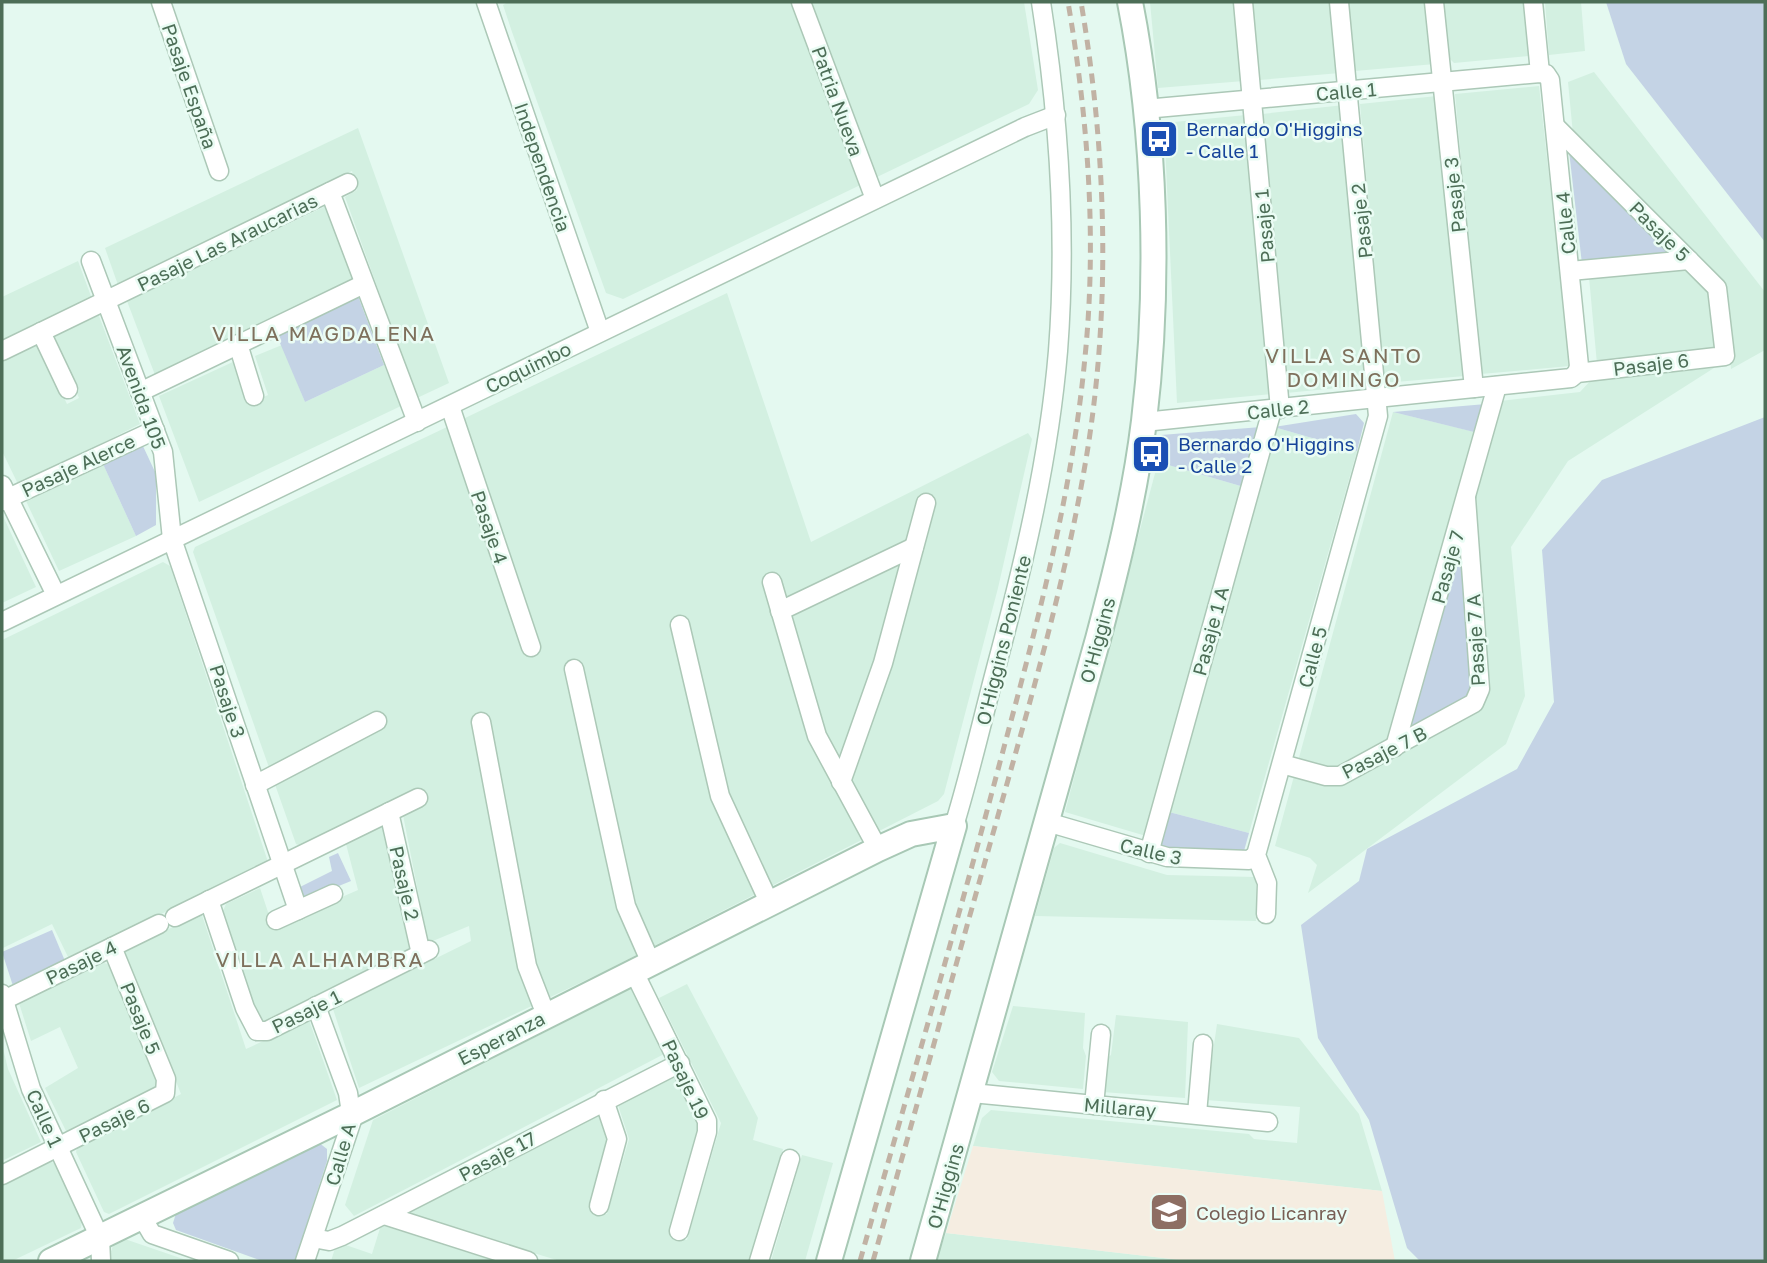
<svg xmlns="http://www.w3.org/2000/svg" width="1767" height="1263" viewBox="0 0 1767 1263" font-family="'Golos Text',sans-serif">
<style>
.residential{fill:#d3f0e1}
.education{fill:#f5ede1}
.green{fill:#c4d3e5}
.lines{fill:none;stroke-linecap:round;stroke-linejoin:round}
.street-casing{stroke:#acc8b7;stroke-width:21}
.secondary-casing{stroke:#a8c8b5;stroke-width:28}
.street{stroke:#fff;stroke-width:18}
.secondary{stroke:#fff;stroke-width:24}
.rail{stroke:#c1b2a4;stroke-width:5;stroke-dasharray:10 7;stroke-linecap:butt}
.labels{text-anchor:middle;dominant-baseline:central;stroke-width:5;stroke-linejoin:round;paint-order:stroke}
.street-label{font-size:19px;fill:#4d6e57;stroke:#eafcf4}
.transit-label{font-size:19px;fill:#164399;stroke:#eafcf4;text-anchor:start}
.education-label{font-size:19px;fill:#785e54;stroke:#eafcf4;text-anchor:start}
.neighbourhood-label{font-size:21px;letter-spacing:2px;fill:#7e705c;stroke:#eafcf4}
</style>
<rect width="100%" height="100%" fill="#e4f9f0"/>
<g class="residential">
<polygon points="508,2 1024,2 1038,90 1029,104 623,299 606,293 512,32 503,5"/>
<polygon points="1150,2 1237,2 1244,81 1158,88"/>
<polygon points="1252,2 1333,2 1340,73 1259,80"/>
<polygon points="1348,2 1429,2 1435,64 1355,71"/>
<polygon points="1443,2 1528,2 1532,51 1528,56 1454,63 1449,58"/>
<polygon points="1545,2 1581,2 1585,51 1549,55"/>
<polygon points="1594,72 1765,292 1765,350 1731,369 1725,284 1573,134 1568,82"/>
<polygon points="1539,86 1570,366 1481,374 1455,94"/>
<polygon points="1437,96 1465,376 1384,383 1360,104"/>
<polygon points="1344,105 1369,385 1286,393 1262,114"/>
<polygon points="1246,115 1272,394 1177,403 1164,123"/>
<polygon points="358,128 449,383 417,398 345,197 357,190 352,171 118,285 105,248"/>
<polygon points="326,206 353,279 155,375 127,301"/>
<polygon points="78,261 92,299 2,342 2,297"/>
<polygon points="1684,268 1710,291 1716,350 1597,364 1589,277"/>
<polygon points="727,293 811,542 1028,433 1032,439 998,588 944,794 938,801 603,972 359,1088 333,1009 471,941 469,926 428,943 403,815 424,804 420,790 301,846 296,844 193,552 195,547 447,427 450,435 465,429 463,419"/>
<polygon points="96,315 99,316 140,424 22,484 17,482 2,451 2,361 34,344 39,347 67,404 79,398 52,338"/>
<polygon points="282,345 305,402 384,365 401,406 199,502 159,396 235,361 251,403 268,395 255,356"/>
<polygon points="1714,368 1568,461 1511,547 1525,696 1506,744 1308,893 1317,865 1310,858 1275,846 1393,412 1491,436 1500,401 1580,392 1592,379"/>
<polygon points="1274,427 1357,451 1249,833 1169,812"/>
<polygon points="1158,462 1244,487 1146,836 1065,812"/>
<polygon points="103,464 136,536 59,571 26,501"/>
<polygon points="2,514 36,587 2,603"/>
<polygon points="163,562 170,566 268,862 69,959 52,924 3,948 2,640"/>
<polygon points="382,826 385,828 410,951 264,1026 259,1024 223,911 226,904 260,888 273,927 358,890 346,844"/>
<polygon points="1060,843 1167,875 1256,877 1256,921 1035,916 1054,848"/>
<polygon points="201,912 246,1049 309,1020 337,1100 109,1214 104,1212 76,1152 77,1148 181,1094 125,952"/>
<polygon points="104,963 112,965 162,1087 67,1133 45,1088 78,1068 60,1027 31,1041 19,1003"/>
<polygon points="687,984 758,1118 753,1140 783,1149 751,1261 560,1261 402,1213 595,1114 601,1116 608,1137 589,1208 607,1214 629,1139 618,1105 619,1100 672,1073 699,1126 669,1235 687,1240 721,1123 659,998"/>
<polygon points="633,987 666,1053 354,1216 345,1205 373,1120"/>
<polygon points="1013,1006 1085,1013 1083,1048 1086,1056 1083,1089 999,1081 992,1072"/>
<polygon points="1116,1015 1188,1022 1185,1098 1102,1092 1105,1060 1111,1055"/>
<polygon points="1217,1024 1299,1038 1359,1114 1382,1191 973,1146 982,1118 991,1110 1249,1134 1254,1139 1297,1143 1300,1107 1206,1100"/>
<polygon points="2,1044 8,1069 41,1142 4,1160"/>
<polygon points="802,1155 833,1163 805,1261 771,1261"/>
<polygon points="49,1161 54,1163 82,1221 81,1228 12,1261 2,1261 2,1184"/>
<polygon points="381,1225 494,1261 331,1261 337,1242 372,1254"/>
<polygon points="946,1233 1189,1261 936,1261"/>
<polygon points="116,1236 189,1261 108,1261"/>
</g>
<polygon class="education" points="973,1146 1382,1191 1395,1261 1189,1261 946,1233"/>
<g class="green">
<polygon points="1606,2 1765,2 1765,242 1626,64"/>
<polygon points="1569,151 1676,255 1582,264"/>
<polygon points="358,296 384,365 305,402 277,336"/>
<polygon points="1486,404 1478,433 1393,412"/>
<polygon points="1356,414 1364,423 1357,451 1274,427"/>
<polygon points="1765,417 1765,1261 1420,1261 1407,1248 1369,1120 1318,1038 1301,925 1359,881 1367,849 1517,769 1554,702 1542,550 1602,480"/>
<polygon points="1261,427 1244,487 1158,462 1161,435"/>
<polygon points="142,444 156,474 156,525 136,536 103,464"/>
<polygon points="1461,537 1473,698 1406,738"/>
<polygon points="1169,812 1249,833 1244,851 1160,847"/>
<polygon points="338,853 351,881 302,901 298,888 332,871 329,857"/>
<polygon points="52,930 65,961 13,986 2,952"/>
<polygon points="318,1142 327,1149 327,1161 295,1260 262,1261 176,1230 173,1223 177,1210"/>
</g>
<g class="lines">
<g class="street-casing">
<g id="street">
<polyline points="161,2 219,171"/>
<polyline points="486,2 600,332"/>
<polyline points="801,2 875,199"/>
<polyline points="1243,2 1280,409"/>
<polyline points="1434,2 1474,388"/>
<polyline points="1533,2 1540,73"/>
<polyline points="1145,109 1540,73 1546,74 1550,80 1579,366 1577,373"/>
<polyline points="330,192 417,422"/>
<polyline points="91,261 163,452 172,539 298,910"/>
<polyline points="1570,271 1689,260"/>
<polyline points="41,332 68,389"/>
<polyline points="238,344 254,396"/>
<polyline points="2,351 348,183"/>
<polyline points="140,392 364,284"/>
<polyline points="450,406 531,647"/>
<polyline points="1144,422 1571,378 1577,373 1725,356 1717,288 1555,126"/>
<polyline points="2,485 56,595"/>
<polyline points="2,501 155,430"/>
<polyline points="772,582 817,736 878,849"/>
<polyline points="780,611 914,547"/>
<polyline points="2,622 1025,127 1056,115"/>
<polyline points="680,625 720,796 769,902"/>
<polyline points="574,669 626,906 651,963"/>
<polyline points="481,722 527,966 546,1015"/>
<polyline points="1395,747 1497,386"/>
<polyline points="1282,764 1326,776 1340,776 1474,703 1480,689 1466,498"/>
<polyline points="841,782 883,663 926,503"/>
<polyline points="255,785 377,721"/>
<polyline points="389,812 421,954"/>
<polyline points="1047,822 1167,857 1249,860 1256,855"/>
<path d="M954 826C970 774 982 721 996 668 1024 563 1049 459 1058 351 1067 234 1059 117 1041 2"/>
<polyline points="1149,853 1272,410"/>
<polyline points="209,900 245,1008 257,1031 267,1031 429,950"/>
<polyline points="1266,914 1267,883 1256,855 1378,416 1339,2"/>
<polyline points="175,917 418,798"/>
<polyline points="276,920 333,894"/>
<polyline points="634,972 707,1121 707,1132 679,1231"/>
<polyline points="2,994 31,1089 100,1238 101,1261"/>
<polyline points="2,1001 159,924"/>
<polyline points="972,1093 1268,1122"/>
<polyline points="1094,1105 1101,1034"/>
<polyline points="1197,1114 1203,1044"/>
<polyline points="2,1175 165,1093 166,1079 112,947"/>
<polyline points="599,1206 617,1139 604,1100"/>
<polyline points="384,1215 528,1261"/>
<polyline points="142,1217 152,1234 229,1261"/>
<polyline points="313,1238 329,1241 342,1236 680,1063"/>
<polyline points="305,1261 352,1120 348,1093 316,1006"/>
<polyline points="759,1261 790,1159"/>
</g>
</g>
<g class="secondary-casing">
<g id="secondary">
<polyline points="51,1261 352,1114 878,849 911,834 954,826 829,1261"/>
<path d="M923 1261 1098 639C1117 567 1135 495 1144 421 1160 287 1156 134 1130 2"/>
</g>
</g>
<use href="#street" class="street"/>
<use href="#secondary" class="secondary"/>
<g class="rail">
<path d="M860 1261C907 1095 956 929 1000 762 1036 628 1072 496 1085 357 1097 238 1088 119 1068 2"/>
<path d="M873 1261C913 1120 952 978 992 837 1028 708 1067 579 1088 447 1111 299 1106 149 1081 2"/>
</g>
</g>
<defs>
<g id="bus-square" transform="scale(2.0125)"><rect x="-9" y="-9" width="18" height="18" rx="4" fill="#1a4fb4" stroke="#eafcf4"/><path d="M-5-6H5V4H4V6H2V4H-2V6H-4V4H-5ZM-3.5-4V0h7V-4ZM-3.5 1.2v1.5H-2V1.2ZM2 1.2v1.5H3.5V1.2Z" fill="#fff"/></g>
<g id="school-square" transform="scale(2.0125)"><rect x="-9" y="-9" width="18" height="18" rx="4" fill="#8d6e63" stroke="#eafcf4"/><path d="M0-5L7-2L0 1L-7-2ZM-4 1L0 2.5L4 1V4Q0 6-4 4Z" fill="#fff"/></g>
</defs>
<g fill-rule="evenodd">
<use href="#bus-square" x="1159" y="139"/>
<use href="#bus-square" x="1151" y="454"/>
<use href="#school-square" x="1169" y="1212"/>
</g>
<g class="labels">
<g class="street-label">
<text transform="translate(190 86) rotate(71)">Pasaje España</text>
<text transform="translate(1346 91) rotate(-5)">Calle 1</text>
<text transform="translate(838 101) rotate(70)">Patria Nueva</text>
<text transform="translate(543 167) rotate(71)">Independencia</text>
<text transform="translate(1454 195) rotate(-96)">Pasaje 3</text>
<text transform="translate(1361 221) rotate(-96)">Pasaje 2</text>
<text transform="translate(1565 223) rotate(-96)">Calle 4</text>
<text transform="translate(1264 226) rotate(-95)">Pasaje 1</text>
<text transform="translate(1660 231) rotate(45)">Pasaje 5</text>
<text transform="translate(227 242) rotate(-26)">Pasaje Las Araucarias</text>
<text transform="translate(1651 364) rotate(-7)">Pasaje 6</text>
<text transform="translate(528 367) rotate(-26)">Coquimbo</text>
<text transform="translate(142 397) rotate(70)">Avenida 105</text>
<text transform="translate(1278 409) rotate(-6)">Calle 2</text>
<text transform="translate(78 465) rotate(-25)">Pasaje Alerce</text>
<text transform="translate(490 527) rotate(71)">Pasaje 4</text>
<text transform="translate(1447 567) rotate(-74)">Pasaje 7</text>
<text transform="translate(1210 631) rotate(-75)">Pasaje 1 A</text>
<text transform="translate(1003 640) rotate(-76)">O'Higgins Poniente</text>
<text transform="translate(1097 640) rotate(-75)">O'Higgins</text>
<text transform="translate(1475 640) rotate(-93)">Pasaje 7 A</text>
<text transform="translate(1312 657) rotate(-75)">Calle 5</text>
<text transform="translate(228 701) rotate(72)">Pasaje 3</text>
<text transform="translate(1384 752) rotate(-27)">Pasaje 7 B</text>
<text transform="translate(1151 851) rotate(13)">Calle 3</text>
<text transform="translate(405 883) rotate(77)">Pasaje 2</text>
<text transform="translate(81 962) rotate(-26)">Pasaje 4</text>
<text transform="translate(306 1011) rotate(-26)">Pasaje 1</text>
<text transform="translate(141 1018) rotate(68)">Pasaje 5</text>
<text transform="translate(501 1038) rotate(-27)">Esperanza</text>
<text transform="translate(686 1079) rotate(65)">Pasaje 19</text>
<text transform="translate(1120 1107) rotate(5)">Millaray</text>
<text transform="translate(45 1118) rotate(66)">Calle 1</text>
<text transform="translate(114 1120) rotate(-26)">Pasaje 6</text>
<text transform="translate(340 1154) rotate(-74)">Calle A</text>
<text transform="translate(497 1156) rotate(-28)">Pasaje 17</text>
<text transform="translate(945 1186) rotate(-74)">O'Higgins</text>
</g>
<g class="transit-label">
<text x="1186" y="128">Bernardo O'Higgins<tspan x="1186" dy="22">- Calle 1</tspan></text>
<text x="1178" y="443">Bernardo O'Higgins<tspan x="1178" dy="22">- Calle 2</tspan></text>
</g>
<g class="education-label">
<text x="1196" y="1212">Colegio Licanray</text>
</g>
<g class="neighbourhood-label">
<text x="324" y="333">VILLA MAGDALENA</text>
<text x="1344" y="355">VILLA SANTO<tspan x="1344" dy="24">DOMINGO</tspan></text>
<text x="320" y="959">VILLA ALHAMBRA</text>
</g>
</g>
<rect width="1767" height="1263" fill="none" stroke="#4d6e57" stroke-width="7"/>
</svg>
